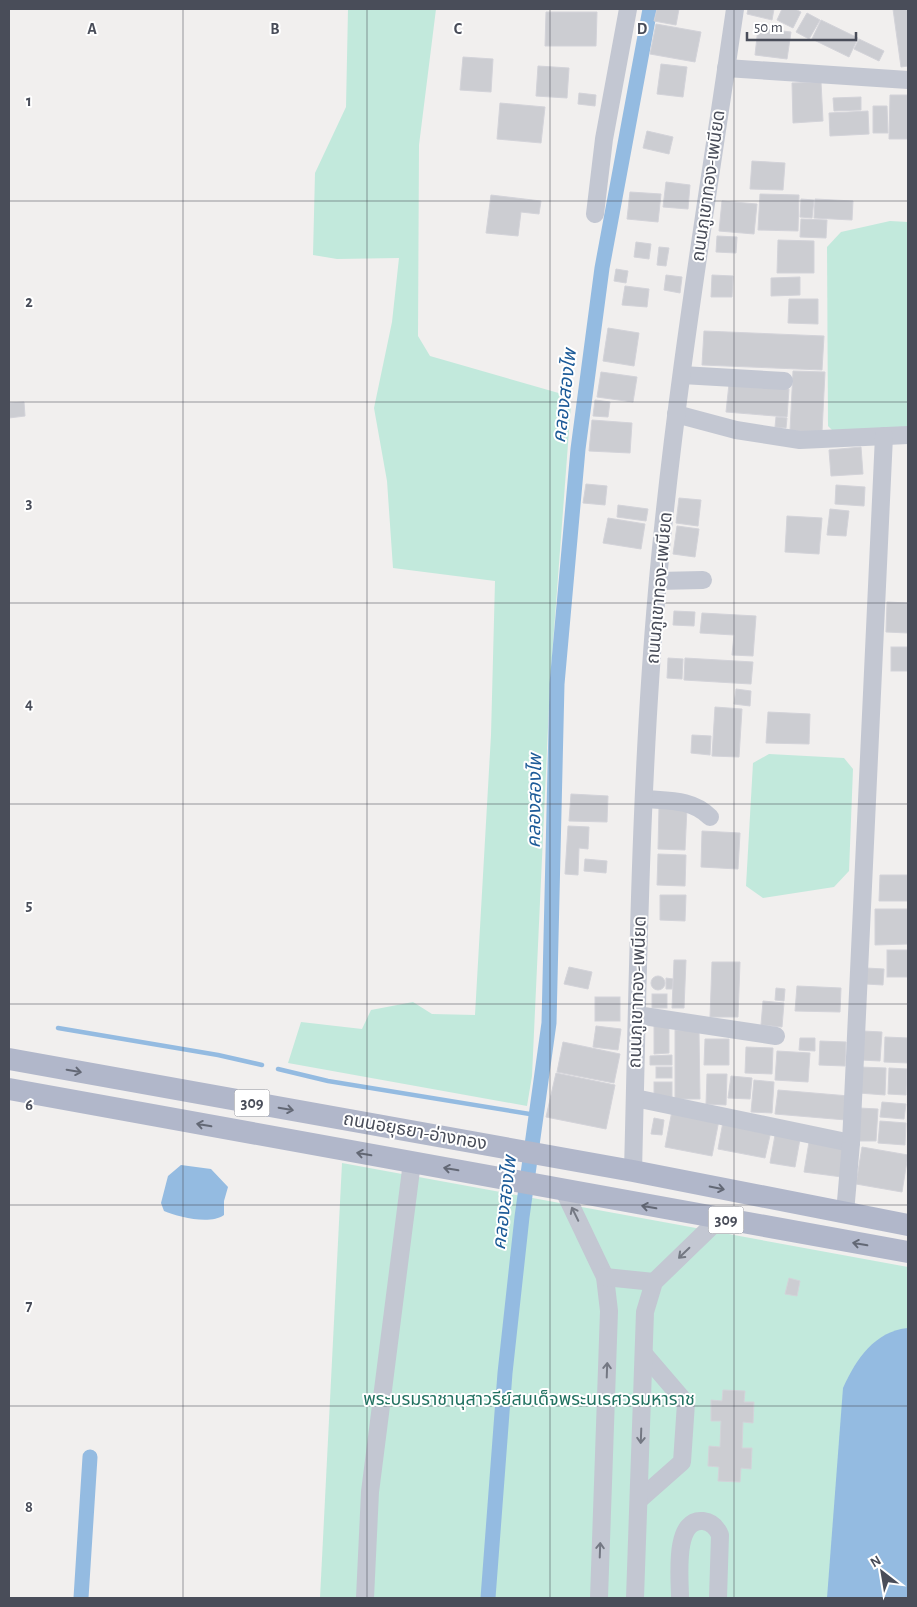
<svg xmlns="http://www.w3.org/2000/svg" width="917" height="1607" viewBox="0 0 917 1607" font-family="'Alegreya Sans','Noto Sans Thai',sans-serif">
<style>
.green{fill:#c2e9dc}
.water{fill:#94bbe1}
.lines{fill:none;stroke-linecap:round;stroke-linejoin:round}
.stream{stroke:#94bbe1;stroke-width:4.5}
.canal{stroke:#94bbe1;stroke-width:15}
.building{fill:#cccdd2;stroke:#d3d3d9}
.minor{stroke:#c3c7d2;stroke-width:18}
.major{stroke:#b1b7ca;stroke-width:22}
.oneway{stroke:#636875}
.oneway2{stroke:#747883}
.grid{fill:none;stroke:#494d59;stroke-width:1;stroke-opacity:0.55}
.labels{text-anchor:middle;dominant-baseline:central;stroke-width:4;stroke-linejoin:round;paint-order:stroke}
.shield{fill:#fff;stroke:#80828b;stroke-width:1}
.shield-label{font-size:16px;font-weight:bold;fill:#494d59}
.street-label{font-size:18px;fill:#494d59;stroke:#fff}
.park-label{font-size:18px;fill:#227261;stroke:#fff}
.water-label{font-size:19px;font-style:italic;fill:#1d5b98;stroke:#fff}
.grid-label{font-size:16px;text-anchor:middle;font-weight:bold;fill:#494d59;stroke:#fff;stroke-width:4;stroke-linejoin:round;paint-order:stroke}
</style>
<rect width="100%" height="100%" fill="#f1efee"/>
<g class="green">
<polygon points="348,9 436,9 419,145 418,336 430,356 562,394 571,404 550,684 532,1076 527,1106 288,1063 301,1022 362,1029 371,1010 413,1002 432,1014 475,1015 491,735 495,581 393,568 387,481 374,408 392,322 399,258 337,259 313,255 315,173 346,107"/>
<polygon points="890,221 908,222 908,427 833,431 828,426 827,247 841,232"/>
<polygon points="769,754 844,758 853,769 849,871 834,887 763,898 746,886 753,763"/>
<polygon points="342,1163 908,1267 908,1598 320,1598"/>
</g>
<g class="water">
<path d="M181 1165 211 1169 228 1187 224 1201V1215C210 1225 178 1217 164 1211L161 1203 168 1176Z"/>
<path d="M908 1328V1598H827L843 1388C856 1359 875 1331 908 1328Z"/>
</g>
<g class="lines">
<g class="stream">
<polyline points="58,1028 218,1055 262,1065"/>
<polyline points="278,1069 328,1081 536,1115"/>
</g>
<g class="canal">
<polyline points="81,1598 90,1457"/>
<polyline points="488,1598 505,1373 522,1217 549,1023 557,684 578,449 602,268 650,9"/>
</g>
</g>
<g class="building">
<polygon points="657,9 679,9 676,25 654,21"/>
<polygon points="748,9 774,9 772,20 747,14"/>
<polygon points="782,9 795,9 801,12 793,28 777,20"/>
<polygon points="893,9 908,9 908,66 901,67"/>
<polygon points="546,12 597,12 596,46 545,46"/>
<polygon points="807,13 820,20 809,39 796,32"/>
<polygon points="821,20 858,38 849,57 812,39"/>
<polygon points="656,24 701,32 695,62 650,54"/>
<polygon points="758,28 791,32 787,59 755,55"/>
<polygon points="859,39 884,51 879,61 854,49"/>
<polygon points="463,57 493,59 491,92 460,90"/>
<polygon points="661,64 687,67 683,97 657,94"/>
<polygon points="538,66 569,68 567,98 536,96"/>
<polygon points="821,82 823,121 793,123 792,83"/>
<polygon points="579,93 596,95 595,106 578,104"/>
<polygon points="890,95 908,95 908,139 889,139"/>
<polygon points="861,97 861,110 834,111 833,98"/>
<polygon points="500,103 545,107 541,143 497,139"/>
<polygon points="873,106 887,106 888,133 873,133"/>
<polygon points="868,111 869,134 830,136 829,113"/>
<polygon points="647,131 673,137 669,154 643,148"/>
<polygon points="752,161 785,163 783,190 750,189"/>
<polygon points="666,182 690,185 688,209 663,207"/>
<polygon points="630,192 661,194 658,222 627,219"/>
<polygon points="760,194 799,195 798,231 758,230"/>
<polygon points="491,195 541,201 539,214 521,212 518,236 486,233"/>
<polygon points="801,199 814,200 812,218 800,217"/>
<polygon points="815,199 853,201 852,220 814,218"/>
<polygon points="722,201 757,204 754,234 719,231"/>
<polygon points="801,219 827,220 826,238 800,237"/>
<polygon points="717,236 737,237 736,253 716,252"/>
<polygon points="778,240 814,241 814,273 777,273"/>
<polygon points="636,242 651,244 649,259 634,257"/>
<polygon points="659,247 669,248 666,266 657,265"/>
<polygon points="616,269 628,271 626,283 614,281"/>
<polygon points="666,275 682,277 680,293 664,290"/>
<polygon points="712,275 733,276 732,297 711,297"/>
<polygon points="800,277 800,295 771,296 771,278"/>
<polygon points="625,286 649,289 647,307 622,305"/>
<polygon points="789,299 818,299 818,324 788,323"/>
<polygon points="608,328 639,333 634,366 603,361"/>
<polygon points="704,331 824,336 822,370 702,365"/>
<polygon points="793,371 825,372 822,432 790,431"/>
<polygon points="601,372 637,377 633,402 597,397"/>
<polygon points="729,384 789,389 787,417 726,412"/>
<polygon points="595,400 610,402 608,417 593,416"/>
<polygon points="24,402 25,416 9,418 9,403"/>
<polygon points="776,417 787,418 786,428 775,427"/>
<polygon points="592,420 632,423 630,453 589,451"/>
<polygon points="861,447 863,474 831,476 829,450"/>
<polygon points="586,484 607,486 605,505 583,503"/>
<polygon points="836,485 865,487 864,506 835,504"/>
<polygon points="679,498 701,500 698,526 676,523"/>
<polygon points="618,505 648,509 646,521 617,517"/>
<polygon points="830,509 849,511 846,536 827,535"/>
<polygon points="787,516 822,518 819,554 785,552"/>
<polygon points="608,518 645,524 641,549 603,543"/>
<polygon points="677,526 699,529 695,557 673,554"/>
<polygon points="887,602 908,603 908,633 886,632"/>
<polygon points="674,611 695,612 694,626 673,625"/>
<polygon points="702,613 756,616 753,656 732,655 734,635 700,633"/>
<rect x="891" y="647" width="17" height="24"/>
<polygon points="668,658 683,659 682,679 667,678"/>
<polygon points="685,658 753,662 751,684 684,680"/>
<polygon points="736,689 751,691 750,706 734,704"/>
<polygon points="715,707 742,709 739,757 712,756"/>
<polygon points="768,712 810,714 809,744 766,743"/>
<polygon points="692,735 711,736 710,755 691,753"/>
<polygon points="571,794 608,796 607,822 569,821"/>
<polygon points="659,807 687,808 685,850 658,849"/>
<polygon points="568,826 589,827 588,849 579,848 578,875 565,874"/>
<polygon points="702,831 740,833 738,869 701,867"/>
<polygon points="658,854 686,855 685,886 657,885"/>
<polygon points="585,859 607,861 606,873 584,871"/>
<polygon points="880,875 908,875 908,901 879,901"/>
<polygon points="660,895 686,895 685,921 660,920"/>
<polygon points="875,909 908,909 908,944 875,945"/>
<rect x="887" y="950" width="21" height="27"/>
<polygon points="674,960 686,960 684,1008 672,1008"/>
<polygon points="712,962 740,962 738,1017 710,1017"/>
<polygon points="569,967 592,972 588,989 564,984"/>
<polygon points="866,968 884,969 883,985 866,984"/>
<circle cx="658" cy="983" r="7"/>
<polygon points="666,978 673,979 672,989 666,989"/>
<polygon points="797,986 841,988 840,1012 795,1011"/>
<polygon points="776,988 785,989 784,1001 775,1000"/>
<rect x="652" y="994" width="15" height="14"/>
<rect x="595" y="997" width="25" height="24"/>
<polygon points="763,1001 784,1003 782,1027 761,1025"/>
<polygon points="596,1026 621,1029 618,1050 593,1047"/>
<polygon points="654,1026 669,1026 669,1053 654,1054"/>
<polygon points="675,1030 699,1030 700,1099 675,1099"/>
<polygon points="863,1031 882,1032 880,1061 861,1060"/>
<polygon points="885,1037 908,1038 908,1063 884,1062"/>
<polygon points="800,1038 815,1038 815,1051 799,1050"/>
<polygon points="705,1039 729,1039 729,1065 704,1065"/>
<polygon points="820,1041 846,1042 845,1066 819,1065"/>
<polygon points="563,1042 620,1054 614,1083 557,1072"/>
<polygon points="746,1047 773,1048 772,1074 745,1073"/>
<polygon points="777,1051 810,1053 808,1082 775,1080"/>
<polygon points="672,1055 672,1065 650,1065 650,1056"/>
<rect x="656" y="1067" width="16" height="11"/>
<polygon points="860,1067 886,1068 885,1095 859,1093"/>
<polygon points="889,1068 907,1069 906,1095 888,1094"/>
<polygon points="556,1073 615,1085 606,1129 546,1117"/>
<polygon points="707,1074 727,1074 726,1105 706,1104"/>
<polygon points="731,1076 752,1078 750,1099 728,1098"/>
<polygon points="754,1080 774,1082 772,1113 751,1112"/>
<rect x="654" y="1082" width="18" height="15"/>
<polygon points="778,1090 849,1096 846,1120 775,1114"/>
<polygon points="882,1102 906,1104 904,1119 880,1117"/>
<polygon points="859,1108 878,1109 876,1141 858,1141"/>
<polygon points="672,1111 719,1120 712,1156 665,1147"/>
<polygon points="654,1118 664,1120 662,1135 651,1134"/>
<polygon points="880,1121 906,1123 905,1145 878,1143"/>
<polygon points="723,1122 771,1131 765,1158 718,1149"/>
<polygon points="775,1135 800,1139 795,1167 770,1163"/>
<polygon points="809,1142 847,1147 842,1177 804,1172"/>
<polygon points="862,1147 908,1155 902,1192 856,1184"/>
<polygon points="789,1278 800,1281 797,1296 785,1294"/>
<polygon points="723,1390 745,1391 744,1402 754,1402 753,1423 743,1422 742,1448 752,1448 751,1469 741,1468 740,1482 718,1481 719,1467 708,1466 709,1446 720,1447 721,1421 711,1421 711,1400 722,1401"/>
</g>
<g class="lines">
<g class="minor">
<polyline points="726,68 908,80"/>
<polyline points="595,214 604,139 628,9"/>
<polyline points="682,375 784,381"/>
<polyline points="676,414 736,430 800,440 908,435"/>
<polyline points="658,581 703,580"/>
<path d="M645 799C669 801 692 799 710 817"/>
<polyline points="637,1015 776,1036"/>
<polyline points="635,1098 851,1143"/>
<path d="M633 1171C638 978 640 783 657 591 674 396 707 202 735 9"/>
<polyline points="564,1191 605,1277 609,1311 599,1598"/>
<polyline points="845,1213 851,1143 884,436"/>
<polyline points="605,1277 654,1282"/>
<polyline points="639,1500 682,1462 686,1403 644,1354"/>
<polyline points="365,1598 370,1492 412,1162"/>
<polyline points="635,1598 645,1312 654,1282 719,1219"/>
<path d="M680 1598C680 1579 673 1518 703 1521 712 1522 717 1528 720 1535L718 1598"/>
</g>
<g class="major">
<polyline points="9,1059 633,1171 908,1225"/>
<polyline points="9,1089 908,1252"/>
</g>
</g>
<defs><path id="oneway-shaft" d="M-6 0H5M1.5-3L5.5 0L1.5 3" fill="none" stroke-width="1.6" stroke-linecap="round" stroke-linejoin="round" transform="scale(1.25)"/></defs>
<g class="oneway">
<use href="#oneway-shaft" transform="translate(74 1071) rotate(10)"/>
<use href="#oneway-shaft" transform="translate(286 1109) rotate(10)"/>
<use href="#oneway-shaft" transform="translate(204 1125) rotate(-170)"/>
<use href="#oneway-shaft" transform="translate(364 1154) rotate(-170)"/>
<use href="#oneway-shaft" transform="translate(451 1169) rotate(-170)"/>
<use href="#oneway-shaft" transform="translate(717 1188) rotate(11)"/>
<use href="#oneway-shaft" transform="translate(649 1207) rotate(-170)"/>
<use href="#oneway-shaft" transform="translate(860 1244) rotate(-170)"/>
</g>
<g class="oneway2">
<use href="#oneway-shaft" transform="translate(575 1214) rotate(-116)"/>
<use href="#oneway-shaft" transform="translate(684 1253) rotate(136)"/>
<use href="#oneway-shaft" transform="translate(607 1370) rotate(-88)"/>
<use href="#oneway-shaft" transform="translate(641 1436) rotate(92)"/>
<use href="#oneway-shaft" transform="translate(600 1550) rotate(-88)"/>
</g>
<path class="grid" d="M183 9V1598M367 9V1598M550 9V1598M734 9V1598M9 201H908M9 402H908M9 603H908M9 804H908M9 1004H908M9 1205H908M9 1406H908"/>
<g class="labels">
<g class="shield">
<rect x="234.5" y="1089.5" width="35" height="27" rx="4"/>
<rect x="708.5" y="1206.5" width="35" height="27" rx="4"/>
</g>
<g class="shield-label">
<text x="252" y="1103">309</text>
<text x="726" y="1220">309</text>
</g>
<g class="street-label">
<text transform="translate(709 186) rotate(-82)">ถนนภูเขาทอง-เพนียด</text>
<text transform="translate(660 588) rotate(-85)">ถนนภูเขาทอง-เพนียด</text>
<text transform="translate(638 992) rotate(-88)">ถนนภูเขาทอง-เพนียด</text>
<text transform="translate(415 1132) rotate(10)">ถนนอยุธยา-อ่างทอง</text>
</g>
<g class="park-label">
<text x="529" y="1400">พระบรมราชานุสาวรีย์สมเด็จพระนเรศวรมหาราช</text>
</g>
<g class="water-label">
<text transform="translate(565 396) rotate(-83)">คลองสองไพ</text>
<text transform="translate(535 801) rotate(-89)">คลองสองไพ</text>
<text transform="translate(505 1203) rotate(-83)">คลองสองไพ</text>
</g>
</g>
<g class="grid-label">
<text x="92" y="34">A</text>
<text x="275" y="34">B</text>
<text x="458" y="34">C</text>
<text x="642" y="34">D</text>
<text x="29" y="106">1</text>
<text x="29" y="307">2</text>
<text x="29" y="508">3</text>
<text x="29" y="709">4</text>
<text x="29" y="910">5</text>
<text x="29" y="1110">6</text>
<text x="29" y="1311">7</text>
<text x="29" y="1512">8</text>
</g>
<rect width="917" height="1607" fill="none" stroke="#494d59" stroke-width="20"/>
<g transform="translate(882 1572) rotate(329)" stroke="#ffffff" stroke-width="4" paint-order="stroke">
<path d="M0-4L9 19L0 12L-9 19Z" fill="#494d59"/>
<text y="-8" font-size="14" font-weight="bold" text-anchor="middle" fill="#494d59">N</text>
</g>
<path d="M747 32v8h109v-8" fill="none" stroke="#494d59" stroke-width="2.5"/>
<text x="754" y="32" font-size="15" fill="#494d59" stroke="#ffffff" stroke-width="4" paint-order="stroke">50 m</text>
</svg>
